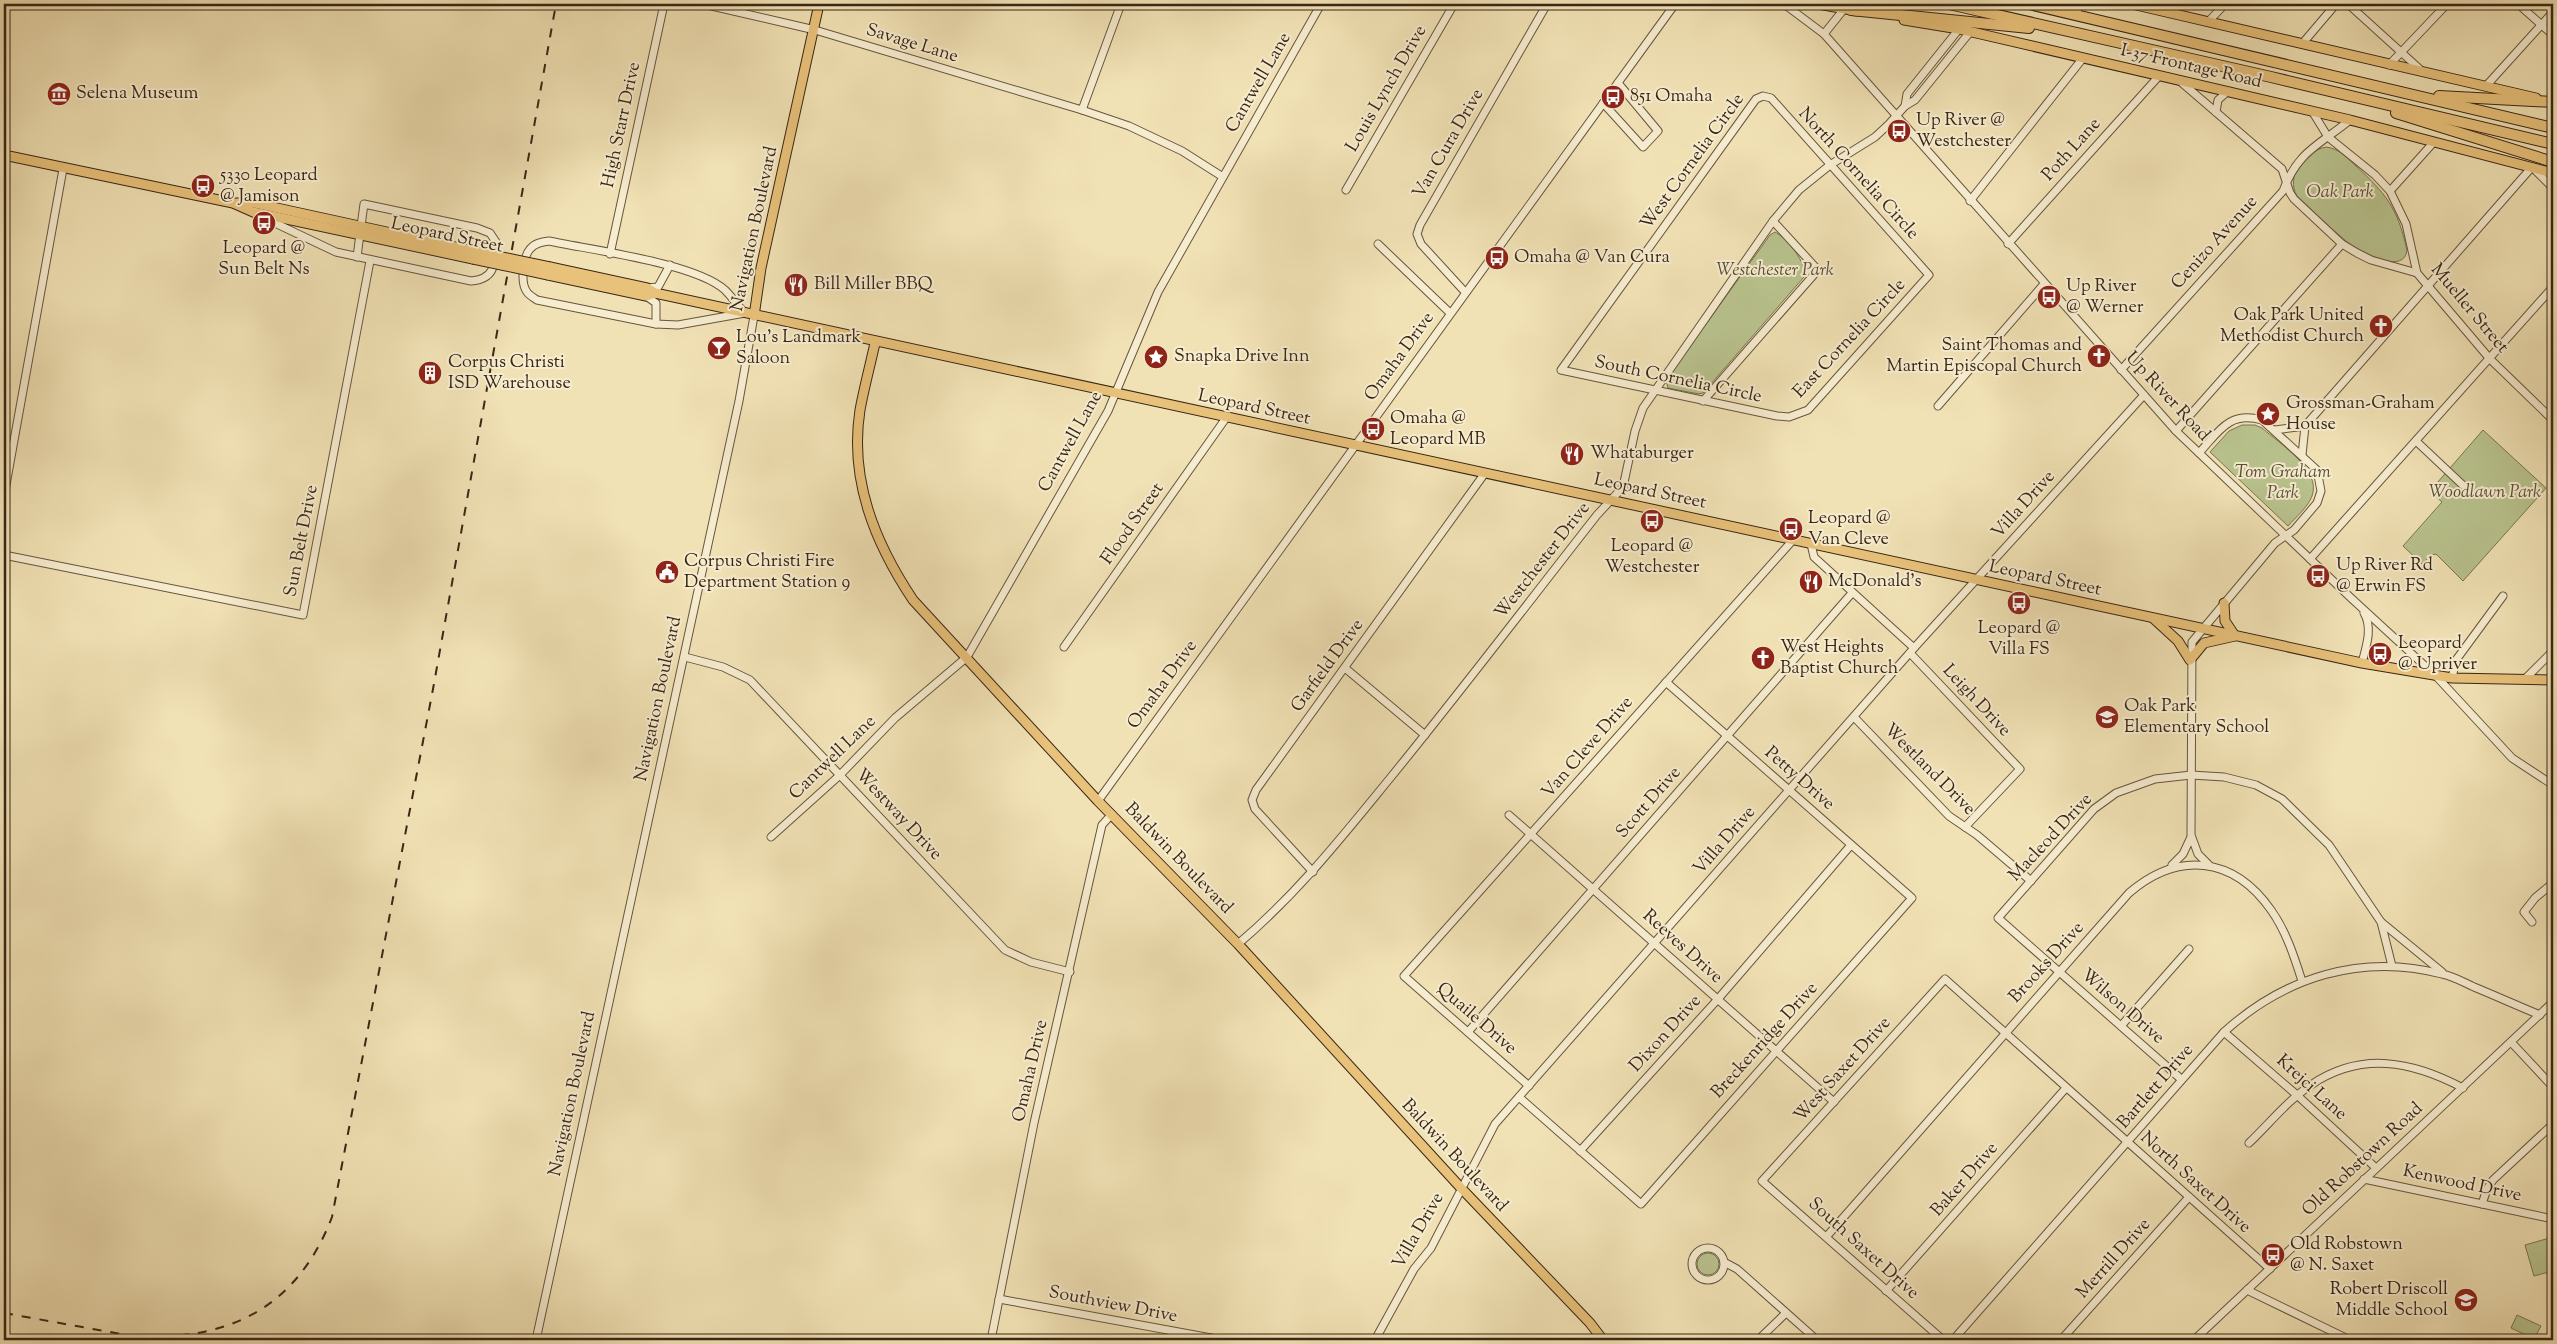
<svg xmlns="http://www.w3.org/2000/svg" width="2557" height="1344" viewBox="0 0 2557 1344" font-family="'Sorts Mill Goudy',serif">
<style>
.green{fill:#b9c38e;stroke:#797452}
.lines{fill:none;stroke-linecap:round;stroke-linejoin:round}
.minor-casing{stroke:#67553e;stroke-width:9}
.major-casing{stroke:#392616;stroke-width:11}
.highway-casing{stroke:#392616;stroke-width:12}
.minor{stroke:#f6eccf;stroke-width:7}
.major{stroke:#e8c17a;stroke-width:9}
.highway{stroke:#e8c17a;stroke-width:10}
.rail{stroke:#392616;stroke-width:2;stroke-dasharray:9 9;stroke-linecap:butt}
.major-bridge-casing{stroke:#392616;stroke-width:11;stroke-linecap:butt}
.major-bridge{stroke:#e8c17a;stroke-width:9}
.labels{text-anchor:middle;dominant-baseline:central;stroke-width:4;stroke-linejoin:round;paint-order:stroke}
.street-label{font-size:18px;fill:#392616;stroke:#f6eccf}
.poi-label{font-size:18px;fill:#392616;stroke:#f6eccf;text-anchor:start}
.park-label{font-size:18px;font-style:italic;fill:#594d34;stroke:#f6eccf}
</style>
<rect width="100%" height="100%" fill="#f1e2b5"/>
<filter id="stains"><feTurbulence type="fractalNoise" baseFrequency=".004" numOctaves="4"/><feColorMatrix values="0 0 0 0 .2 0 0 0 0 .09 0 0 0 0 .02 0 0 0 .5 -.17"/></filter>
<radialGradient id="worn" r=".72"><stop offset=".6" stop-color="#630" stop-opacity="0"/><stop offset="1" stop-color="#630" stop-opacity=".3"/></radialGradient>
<g class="green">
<path d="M2326 147C2338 148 2346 157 2355 165 2387 195 2397 207 2407 250 2404 277 2358 250 2346 241 2329 227 2313 211 2297 196 2285 176 2305 151 2326 147Z"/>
<path d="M1775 232C1788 239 1807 263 1804 277L1703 393 1699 394 1668 388 1666 380 1770 235Z"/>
<path d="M2242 425H2255L2262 428C2279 443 2322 470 2312 496 2308 507 2296 517 2288 526L2210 452 2229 431Z"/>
<polygon points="2483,430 2546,488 2463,581 2436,554 2431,555 2422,564 2403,546 2442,502 2430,491"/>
<polygon points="2553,1237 2553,1271 2534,1276 2525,1245"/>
<circle cx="1708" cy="1264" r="11"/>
<polygon points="2517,1315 2541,1326 2534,1339 2511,1328"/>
</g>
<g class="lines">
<g class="minor-casing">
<g id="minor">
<polyline points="703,4 815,30 1082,110 1129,126 1182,151 1223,177"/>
<polyline points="1784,4 1824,34 2176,431 2351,598 2436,676 2512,758 2553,785"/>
<polyline points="2348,4 2423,72"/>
<polyline points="2518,4 2553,35"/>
<polyline points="2208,22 2225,4"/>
<polyline points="1824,34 1844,9"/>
<polyline points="2302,44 2336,4"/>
<polyline points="2389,65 2447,4"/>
<polyline points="2181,82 2282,169 2290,193 2294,199 2342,244 2357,253 2371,260 2417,273"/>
<polyline points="2486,86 2553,12"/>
<polygon points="1763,96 1771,98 1929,275 1808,410 1789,417 1777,416 1561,370 1756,99"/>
<polyline points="1603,103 1643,147 1658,131 1618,83"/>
<polyline points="1905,106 1907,94 1959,29"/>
<polyline points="1082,110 1121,4"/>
<polyline points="2312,111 2328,137 2375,175 2390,191 2406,224 2417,273 2490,359 2553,420"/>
<polyline points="2216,112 2218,100 2227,92"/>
<polyline points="1346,190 1454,4"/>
<polyline points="2390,191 2433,143"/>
<polyline points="1970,201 2083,58"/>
<path d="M260 216 336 252 471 281C496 279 495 263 496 242L490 233 477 228 364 204 361 226"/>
<path d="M549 241C591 250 695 263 725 290 732 297 738 306 745 313L678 325 656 324 537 300C534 298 529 295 527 292 520 283 523 257 530 249 535 243 542 242 549 241Z"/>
<polyline points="1378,244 1450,313"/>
<polyline points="2008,244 2159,76"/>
<polyline points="610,254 664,4"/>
<polyline points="357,257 360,234"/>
<polyline points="647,288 658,287 670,265"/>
<polyline points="1465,292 1421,244 1417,234 1420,225 1547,4"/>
<polyline points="646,296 656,303 656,324"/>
<path d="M2121 370 2283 191C2298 151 2318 146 2350 120"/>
<polyline points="1703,401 1818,270 1773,221"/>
<polyline points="1938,406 2044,284"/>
<polyline points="2547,414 2553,407"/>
<polyline points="2275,430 2305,426 2532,167 2553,188"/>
<polyline points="2176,431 2342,244"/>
<polyline points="2416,441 2468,490"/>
<path d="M2199 453C2219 431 2229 411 2262 420L2317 470 2321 491 2317 503 2294 530 2275 543 2192 642 2191 835 2198 854 2209 865"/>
<polyline points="2302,455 2305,426"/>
<polyline points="4,496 63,169"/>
<polyline points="1811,544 1814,557 1914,648"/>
<polyline points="4,555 303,615 370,261"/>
<polyline points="2310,559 2553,287"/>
<polyline points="1064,647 1226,418"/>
<polyline points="1910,653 2020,769 1965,827"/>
<polyline points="685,657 723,667 750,680 1005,950 1031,962 1070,972"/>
<path d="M2362 663C2366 647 2373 628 2364 613"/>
<polyline points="1345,668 1425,735"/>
<polyline points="2452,678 2456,660 2503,596"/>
<polyline points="2525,679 2553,651"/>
<polyline points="1854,717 1949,816 1977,835 2031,881"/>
<polyline points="1098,801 1675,4"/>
<polyline points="1509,815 1834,1102"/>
<polyline points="771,837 840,775 895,718 967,657 1108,411 1158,292 1321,4"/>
<polyline points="2172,865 2183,854 2191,837"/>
<polyline points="1313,872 1255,809 1252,800 1256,790 1485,473"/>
<polyline points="2381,922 2442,972"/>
<polyline points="2532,922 2524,912 2535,898 2553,883"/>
<path d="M1238 944C1298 893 1341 838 1391 777 1461 691 1528 603 1597 515L1623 487 1635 431 1643 408 1773 221 1799 190 1830 165 1875 137 1889 124 1905 106 1915 100 1970 32"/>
<polyline points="2121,1026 2189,949"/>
<polyline points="1468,1032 1852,593"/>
<polyline points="2224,1032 2298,1096 2376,1168"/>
<polyline points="2511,1042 2553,1087"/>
<polyline points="2181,1079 1998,918 2094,809 2116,793 2155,779 2191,775 2224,777 2256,785 2282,799 2329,845 2381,922 2392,966"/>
<polyline points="1529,1086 1404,976 1793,540"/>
<polyline points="1519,1097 1641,1204 1912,898 1666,682"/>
<path d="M2249 1143C2269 1124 2288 1100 2311 1085 2361 1051 2412 1061 2463 1088"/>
<polyline points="1580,1151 1718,999 1851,845"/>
<polyline points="2364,1179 2553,1219"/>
<polyline points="2482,1204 2487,1189 2493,1180 2553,1124"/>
<path d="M1827 1236 2129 893C2178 851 2233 856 2271 910 2286 931 2294 956 2302 981"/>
<circle cx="1708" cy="1264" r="16"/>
<polyline points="1724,1262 1737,1269 1817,1340"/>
<polyline points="2247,1290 2350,1340"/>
<polyline points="1886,1291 2066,1088"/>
<polyline points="999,1299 1222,1340"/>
<polyline points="536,1340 739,401 754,316"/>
<polyline points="991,1340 1034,1123 1102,825 1112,814"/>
<polyline points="1375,1340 1414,1269 1431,1248 1495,1124 1914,648 2144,395"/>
<polyline points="1758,1340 1786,1313"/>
<polyline points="1943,1340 1762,1181 1945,979 2270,1269"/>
<path d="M1953 1340 2224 1032C2285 977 2361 953 2442 974 2453 976 2463 982 2474 987 2496 996 2518 1006 2540 1015"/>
<polyline points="2061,1340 2189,1197"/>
<polyline points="2194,1340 2553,1002"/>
</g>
</g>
<g class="major-casing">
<g id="major">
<polyline points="1818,4 1857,11"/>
<polyline points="2132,4 2536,98"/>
<polyline points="1904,20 1959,29 2350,120 2553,173"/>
<polyline points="4,155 233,203 254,203 474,251"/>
<polyline points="235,204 253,212 473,259"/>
<path d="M550 267 647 288 655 293C1223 419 1793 539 2362 663L2452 678 2553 680"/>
<polyline points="548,275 646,296 655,293"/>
<polyline points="754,316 761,268 819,4"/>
<path d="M875 343C870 366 864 388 860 410 849 480 875 543 913 600L1098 801 1238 944 1461 1188 1590 1323 1603 1340"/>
<polyline points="2154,619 2178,641 2190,660 2204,643 2235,636 2225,621 2224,603"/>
</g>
</g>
<g class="highway-casing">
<g id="highway">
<polyline points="1949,4 2271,77 2553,144"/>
<polyline points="2029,4 2553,128"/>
<polyline points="2061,4 2076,10"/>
<polyline points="1851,10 2029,28"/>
<polyline points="2439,96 2553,102"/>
<polyline points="2396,113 2553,162"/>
</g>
</g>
<use href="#minor" class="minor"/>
<use href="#major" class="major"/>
<use href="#highway" class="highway"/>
<g class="rail">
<polyline points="4,1313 132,1336"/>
<path d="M126 1335C223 1344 296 1311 332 1217L433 689 556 4"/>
</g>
<g class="major-bridge-casing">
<g id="major-bridge">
<polyline points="474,251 550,267"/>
<polyline points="473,259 548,275"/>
</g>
</g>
<use href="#major-bridge" class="major-bridge"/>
</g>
<defs>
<g id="museum-disc" transform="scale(1.25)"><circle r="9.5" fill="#8f2418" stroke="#f6eccf"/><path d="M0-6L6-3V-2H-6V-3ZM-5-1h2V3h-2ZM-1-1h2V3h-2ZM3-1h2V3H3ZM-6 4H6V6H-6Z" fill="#fff"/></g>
<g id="bus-disc" transform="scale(1.25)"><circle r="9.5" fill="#8f2418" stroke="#f6eccf"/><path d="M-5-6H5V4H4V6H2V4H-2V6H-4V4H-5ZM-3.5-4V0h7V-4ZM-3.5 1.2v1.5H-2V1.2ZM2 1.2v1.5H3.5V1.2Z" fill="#fff"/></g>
<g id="restaurant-disc" transform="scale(1.25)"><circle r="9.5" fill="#8f2418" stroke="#f6eccf"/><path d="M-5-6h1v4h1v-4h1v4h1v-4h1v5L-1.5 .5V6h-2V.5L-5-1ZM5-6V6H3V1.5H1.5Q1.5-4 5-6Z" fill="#fff"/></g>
<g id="church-disc" transform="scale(1.25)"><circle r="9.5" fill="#8f2418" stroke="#f6eccf"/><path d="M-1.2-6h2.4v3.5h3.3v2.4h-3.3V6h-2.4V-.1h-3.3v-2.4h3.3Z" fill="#fff"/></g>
<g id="bar-disc" transform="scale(1.25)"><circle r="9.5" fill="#8f2418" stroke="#f6eccf"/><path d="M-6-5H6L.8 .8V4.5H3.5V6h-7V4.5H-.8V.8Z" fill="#fff"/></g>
<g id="sight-disc" transform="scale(1.25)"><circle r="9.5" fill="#8f2418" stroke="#f6eccf"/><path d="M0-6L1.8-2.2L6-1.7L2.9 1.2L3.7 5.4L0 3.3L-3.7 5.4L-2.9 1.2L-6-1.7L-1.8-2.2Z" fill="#fff"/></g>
<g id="building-disc" transform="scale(1.25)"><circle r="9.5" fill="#8f2418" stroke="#f6eccf"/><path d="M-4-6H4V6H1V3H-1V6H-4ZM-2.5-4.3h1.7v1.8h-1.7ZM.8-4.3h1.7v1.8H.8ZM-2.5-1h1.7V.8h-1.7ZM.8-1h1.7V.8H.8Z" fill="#fff"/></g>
<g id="civic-disc" transform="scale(1.25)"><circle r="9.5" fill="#8f2418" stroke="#f6eccf"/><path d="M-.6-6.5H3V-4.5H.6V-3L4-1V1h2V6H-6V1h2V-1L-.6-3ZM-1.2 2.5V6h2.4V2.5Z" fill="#fff"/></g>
<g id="school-disc" transform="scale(1.25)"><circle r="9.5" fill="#8f2418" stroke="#f6eccf"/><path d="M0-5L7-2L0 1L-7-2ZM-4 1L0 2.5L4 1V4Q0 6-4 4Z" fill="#fff"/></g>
</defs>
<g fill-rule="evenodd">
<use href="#museum-disc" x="59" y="94"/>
<use href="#bus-disc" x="1613" y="97"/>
<use href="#bus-disc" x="1899" y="131"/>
<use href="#bus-disc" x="203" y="186"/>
<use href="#bus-disc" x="264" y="223"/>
<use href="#bus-disc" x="1497" y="258"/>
<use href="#restaurant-disc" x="796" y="285"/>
<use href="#bus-disc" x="2049" y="297"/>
<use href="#church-disc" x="2381" y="326"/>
<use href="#bar-disc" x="719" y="348"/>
<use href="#church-disc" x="2099" y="356"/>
<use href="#sight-disc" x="1156" y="357"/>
<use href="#building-disc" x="430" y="373"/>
<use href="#sight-disc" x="2268" y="414"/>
<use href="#bus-disc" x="1373" y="429"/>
<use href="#restaurant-disc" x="1572" y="454"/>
<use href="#bus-disc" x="1652" y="521"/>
<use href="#bus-disc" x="1791" y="529"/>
<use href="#civic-disc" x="667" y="572"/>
<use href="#bus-disc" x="2318" y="576"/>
<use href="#restaurant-disc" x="1811" y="582"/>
<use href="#bus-disc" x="2019" y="603"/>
<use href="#bus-disc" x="2380" y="654"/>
<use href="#church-disc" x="1763" y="658"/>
<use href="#school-disc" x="2107" y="717"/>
<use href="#bus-disc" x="2273" y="1255"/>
<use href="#school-disc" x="2466" y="1300"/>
</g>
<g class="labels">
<g class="street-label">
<text transform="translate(912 44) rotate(17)">Savage Lane</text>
<text transform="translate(2191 67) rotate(13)">I-37 Frontage Road</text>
<text transform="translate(1259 83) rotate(-60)">Cantwell Lane</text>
<text transform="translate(1387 89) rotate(-60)">Louis Lynch Drive</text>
<text transform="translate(622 125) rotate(-78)">High Starr Drive</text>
<text transform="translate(1449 144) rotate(-60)">Van Cura Drive</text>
<text transform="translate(2072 150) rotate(-48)">Poth Lane</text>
<text transform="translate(1693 162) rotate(-54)">West Cornelia Circle</text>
<text transform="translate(1858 174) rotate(48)">North Cornelia Circle</text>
<text transform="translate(755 229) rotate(-78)">Navigation Boulevard</text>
<text transform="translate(447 236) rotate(12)">Leopard Street</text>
<text transform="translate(2215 243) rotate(-48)">Cenizo Avenue</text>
<text transform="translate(2469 309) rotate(50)">Mueller Street</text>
<text transform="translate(1850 339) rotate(-47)">East Cornelia Circle</text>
<text transform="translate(1400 357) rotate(-54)">Omaha Drive</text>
<text transform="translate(1678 380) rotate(12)">South Cornelia Circle</text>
<text transform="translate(2167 397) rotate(47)">Up River Road</text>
<text transform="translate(1254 408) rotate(12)">Leopard Street</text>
<text transform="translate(1071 442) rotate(-61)">Cantwell Lane</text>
<text transform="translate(1650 492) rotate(12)">Leopard Street</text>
<text transform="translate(2024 505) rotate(-48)">Villa Drive</text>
<text transform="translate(1133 524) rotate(-55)">Flood Street</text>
<text transform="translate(302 541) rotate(-79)">Sun Belt Drive</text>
<text transform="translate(1543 561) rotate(-52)">Westchester Drive</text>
<text transform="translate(2045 579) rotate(12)">Leopard Street</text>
<text transform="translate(1328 666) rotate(-54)">Garfield Drive</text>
<text transform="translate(1163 685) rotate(-54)">Omaha Drive</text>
<text transform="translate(659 699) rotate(-78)">Navigation Boulevard</text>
<text transform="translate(1976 701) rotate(47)">Leigh Drive</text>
<text transform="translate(1588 748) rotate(-49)">Van Cleve Drive</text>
<text transform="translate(833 758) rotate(-44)">Cantwell Lane</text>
<text transform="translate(1929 770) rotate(45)">Westland Drive</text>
<text transform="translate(1799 779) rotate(41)">Petty Drive</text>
<text transform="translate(1649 803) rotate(-49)">Scott Drive</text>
<text transform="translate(898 815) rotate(47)">Westway Drive</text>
<text transform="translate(2051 838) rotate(-47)">Macleod Drive</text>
<text transform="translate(1725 841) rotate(-49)">Villa Drive</text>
<text transform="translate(1178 859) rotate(46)">Baldwin Boulevard</text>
<text transform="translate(1682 947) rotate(42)">Reeves Drive</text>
<text transform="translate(2047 963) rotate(-48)">Brooks Drive</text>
<text transform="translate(2122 1007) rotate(41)">Wilson Drive</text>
<text transform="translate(1476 1019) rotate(41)">Quaile Drive</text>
<text transform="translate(1666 1034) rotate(-48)">Dixon Drive</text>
<text transform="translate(1765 1041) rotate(-48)">Breckenridge Drive</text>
<text transform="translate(1843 1070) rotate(-48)">West Saxet Drive</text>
<text transform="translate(1031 1071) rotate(-77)">Omaha Drive</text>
<text transform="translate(2156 1087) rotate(-49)">Bartlett Drive</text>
<text transform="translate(2311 1088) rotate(42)">Krejci Lane</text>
<text transform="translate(573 1094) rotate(-78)">Navigation Boulevard</text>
<text transform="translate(1454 1156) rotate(47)">Baldwin Boulevard</text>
<text transform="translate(2363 1160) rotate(-43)">Old Robstown Road</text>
<text transform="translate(1965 1180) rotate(-49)">Baker Drive</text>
<text transform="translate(2195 1183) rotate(42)">North Saxet Drive</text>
<text transform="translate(2462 1184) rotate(12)">Kenwood Drive</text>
<text transform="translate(1419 1231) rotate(-60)">Villa Drive</text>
<text transform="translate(1863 1249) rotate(42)">South Saxet Drive</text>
<text transform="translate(2114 1259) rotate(-48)">Merrill Drive</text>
<text transform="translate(1113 1305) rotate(11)">Southview Drive</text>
</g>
<g class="poi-label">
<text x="76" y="94">Selena Museum</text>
<text x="1630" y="97">851 Omaha</text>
<text x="1916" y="121">Up River @<tspan x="1916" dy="21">Westchester</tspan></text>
<text x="220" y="176">5330 Leopard<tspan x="220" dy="21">@ Jamison</tspan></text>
<text x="264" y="249" text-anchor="middle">Leopard @<tspan x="264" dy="21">Sun Belt Ns</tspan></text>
<text x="1514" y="258">Omaha @ Van Cura</text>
<text x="814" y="285">Bill Miller BBQ</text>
<text x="2066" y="287">Up River<tspan x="2066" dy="21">@ Werner</tspan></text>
<text x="2364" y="316" text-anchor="end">Oak Park United<tspan x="2364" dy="21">Methodist Church</tspan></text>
<text x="736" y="338">Lou's Landmark<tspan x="736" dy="21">Saloon</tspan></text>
<text x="2082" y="346" text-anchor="end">Saint Thomas and<tspan x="2082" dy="21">Martin Episcopal Church</tspan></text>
<text x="1174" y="357">Snapka Drive Inn</text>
<text x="448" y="363">Corpus Christi<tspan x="448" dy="21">ISD Warehouse</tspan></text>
<text x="2286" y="404">Grossman-Graham<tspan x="2286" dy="21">House</tspan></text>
<text x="1390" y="419">Omaha @<tspan x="1390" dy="21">Leopard MB</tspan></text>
<text x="1590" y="454">Whataburger</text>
<text x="1808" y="519">Leopard @<tspan x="1808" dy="21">Van Cleve</tspan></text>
<text x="1652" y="547" text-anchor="middle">Leopard @<tspan x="1652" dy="21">Westchester</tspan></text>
<text x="684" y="562">Corpus Christi Fire<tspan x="684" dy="21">Department Station 9</tspan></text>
<text x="2336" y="566">Up River Rd<tspan x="2336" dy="21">@ Erwin FS</tspan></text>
<text x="1828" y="582">McDonald's</text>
<text x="2019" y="629" text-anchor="middle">Leopard @<tspan x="2019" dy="21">Villa FS</tspan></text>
<text x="2398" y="644">Leopard<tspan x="2398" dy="21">@ Upriver</tspan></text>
<text x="1780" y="648">West Heights<tspan x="1780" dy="21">Baptist Church</tspan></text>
<text x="2124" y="707">Oak Park<tspan x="2124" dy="21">Elementary School</tspan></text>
<text x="2290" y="1245">Old Robstown<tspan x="2290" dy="21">@ N. Saxet</tspan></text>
<text x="2448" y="1290" text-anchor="end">Robert Driscoll<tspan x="2448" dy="21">Middle School</tspan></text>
</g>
<g class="park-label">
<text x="2340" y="193">Oak Park</text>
<text x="1775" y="271">Westchester Park</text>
<text x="2283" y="473">Tom Graham<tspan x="2283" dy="21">Park</tspan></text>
<text x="2485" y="493">Woodlawn Park</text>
</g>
</g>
<rect width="2557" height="1344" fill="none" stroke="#f1e2b5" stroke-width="20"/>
<rect x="5" y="5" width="2547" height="1334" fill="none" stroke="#392616" stroke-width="2.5"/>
<rect x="10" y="10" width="2537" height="1324" fill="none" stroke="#392616"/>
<rect width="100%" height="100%" filter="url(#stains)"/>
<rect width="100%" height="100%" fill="url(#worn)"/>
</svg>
